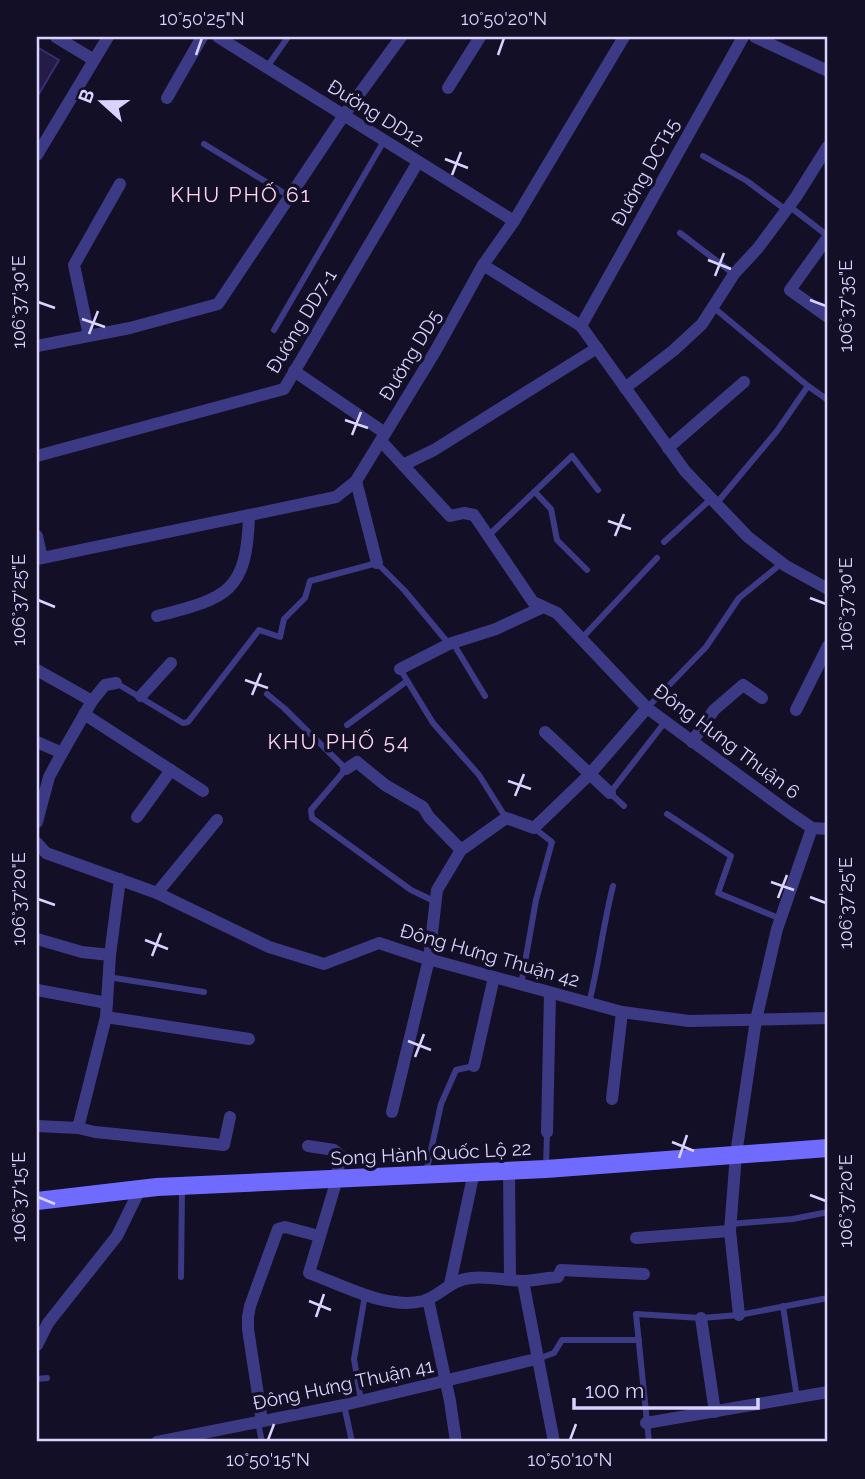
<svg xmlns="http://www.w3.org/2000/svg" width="865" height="1479" viewBox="0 0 865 1479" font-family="Raleway,sans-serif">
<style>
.building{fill:#241b47;stroke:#3b2d73;stroke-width:2}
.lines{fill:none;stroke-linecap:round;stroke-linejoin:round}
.lane{stroke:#3d3a85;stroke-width:6}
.street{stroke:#3d3a85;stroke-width:12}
.secondary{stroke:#6f6bff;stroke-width:18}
.ticks{fill:none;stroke:#d9d4ff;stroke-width:2.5}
.labels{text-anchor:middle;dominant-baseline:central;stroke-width:7;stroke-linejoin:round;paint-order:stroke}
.street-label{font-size:19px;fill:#d9d4ff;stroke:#130f26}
.neighbourhood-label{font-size:21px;letter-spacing:2px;fill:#ffd6f0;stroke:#130f26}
.neatline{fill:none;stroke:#d9d4ff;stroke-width:2.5}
.ticks-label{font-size:18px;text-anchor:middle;fill:#d9d4ff}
</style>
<rect width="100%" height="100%" fill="#130f26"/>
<polygon class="building" points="37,47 59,60 37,97"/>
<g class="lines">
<g class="lane">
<polyline points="267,67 288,37"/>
<polyline points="204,144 289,196"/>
<polyline points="703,156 747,181 786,210"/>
<polyline points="789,206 828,236"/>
<polyline points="680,233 734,274"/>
<polyline points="713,307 808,386 828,400"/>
<polyline points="274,330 384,141"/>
<polyline points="535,492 551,509 557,540 587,570"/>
<polyline points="716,504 777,431 808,386"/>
<polyline points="489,535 572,456 598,490"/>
<polyline points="664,542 711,499"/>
<polyline points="582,638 657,558"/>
<polyline points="453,643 485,696"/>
<polyline points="400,669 433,723 479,775 506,818"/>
<polyline points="116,683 183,723 188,722 259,630 280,637 284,619 305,598 310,581 377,563 405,591 449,644"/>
<polyline points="267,694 284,708 346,769 311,810 312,818 411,890 436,902"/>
<polyline points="647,708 706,647 739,598 782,563"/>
<polyline points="347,725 407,681"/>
<polyline points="624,806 610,793 665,722"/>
<polyline points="667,814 731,856 718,893 781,919"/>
<polyline points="108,977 204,992"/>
<polyline points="521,985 536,900 552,842 534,828"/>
<path d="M589 1003C599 964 603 925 613 886"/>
<polyline points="546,1168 547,1132"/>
<polyline points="426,1173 441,1104 456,1070 474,1066"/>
<polyline points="730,1224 793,1219 828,1212"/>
<polyline points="181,1277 182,1188"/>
<polyline points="783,1306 797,1398"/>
<polyline points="537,1359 554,1353 562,1340 639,1340"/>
<polyline points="37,1379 47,1378"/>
<polyline points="361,1401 354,1359 365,1295"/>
<polyline points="344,1405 352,1442"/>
<polyline points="258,1422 262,1442"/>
<polyline points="649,1442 636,1314 701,1318 739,1315 828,1298"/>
</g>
<g class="street">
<polyline points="56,37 94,60"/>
<polyline points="218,37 514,221"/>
<polyline points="755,37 828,71"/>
<polyline points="448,88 480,37"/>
<polyline points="167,98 202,37"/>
<polyline points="37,155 108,37"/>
<polyline points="828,237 790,290 828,317"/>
<polyline points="483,265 581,326 685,471 748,537 786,566 828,589"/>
<polyline points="581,326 743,37"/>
<polyline points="89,336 74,265 120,184"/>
<polyline points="37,346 130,328 218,304 344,115 401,37"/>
<polyline points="294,371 385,433"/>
<polyline points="625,388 674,350 702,324 734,274 758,248 796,197 828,146"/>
<polyline points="381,441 450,516 464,513 474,515 533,602 557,613 647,708 790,813 812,828 828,829"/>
<polyline points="668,448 744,382"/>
<polyline points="37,456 284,389 418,162"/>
<polyline points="403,465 434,450 597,348"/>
<polyline points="356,481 377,563"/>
<polyline points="37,536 42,558"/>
<polyline points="37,559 336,497 356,481 436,350 483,265 514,221 624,37"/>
<path d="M157 616C226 598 247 594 249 515"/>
<polyline points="400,669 449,644 496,629 541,608"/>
<polyline points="37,670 92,701"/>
<polyline points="141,696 171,663"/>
<polyline points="796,710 828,646"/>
<polyline points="84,714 203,791"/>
<polyline points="545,732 610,793"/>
<polyline points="37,742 62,753"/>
<polyline points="692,742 714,710 743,685 762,698"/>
<polyline points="346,769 357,762 385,785 423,807 429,817 461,850"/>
<polyline points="137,817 171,770"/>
<polyline points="37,822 49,777 62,753 92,701 105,685 116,683"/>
<polyline points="37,843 46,853 157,893 269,947 324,964 379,943 421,957 622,1012 689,1021 828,1018"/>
<polyline points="157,893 217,820"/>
<polyline points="37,939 82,952 110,955"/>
<polyline points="37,990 107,1003"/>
<polyline points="106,1017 249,1039"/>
<polyline points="474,1066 494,977"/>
<polyline points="612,1099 622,1012"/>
<polyline points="392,1112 429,959 437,890 461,850 506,818 534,828 589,775 647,708"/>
<polyline points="37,1126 78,1128 106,1017 110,955 120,879"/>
<polyline points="78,1128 95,1132 224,1145 230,1117"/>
<polyline points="547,1132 550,993"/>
<path d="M308 1146 334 1150 340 1155 337 1179 309 1273C343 1285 386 1310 423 1301 441 1296 449 1280 471 1278 489 1276 508 1281 525 1281 536 1280 547 1278 558 1277L561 1270 644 1274"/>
<polyline points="509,1171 510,1278"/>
<polyline points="636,1238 730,1231"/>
<polyline points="523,1281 554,1442"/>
<polyline points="450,1284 474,1172"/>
<polyline points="428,1299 450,1401 456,1442"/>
<polyline points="739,1315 730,1231 736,1154 756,1020 777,929 812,828"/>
<polyline points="701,1318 715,1412"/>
<polyline points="37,1345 48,1323 117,1236 140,1189"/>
<polyline points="262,1421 248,1329 248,1317 250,1306 278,1229 285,1227 319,1236"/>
<polyline points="646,1423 828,1392"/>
<polyline points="157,1442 344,1405 536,1359"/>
</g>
<polyline class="secondary" points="37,1201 157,1187 546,1169 828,1148"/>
</g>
<path class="ticks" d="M196 55 202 38M498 55 504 38M445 159 468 168M452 175 461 152M708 260 731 269M715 276 724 253M810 300 826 306M38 302 55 308M82 319 105 327M89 334 98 311M345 420 368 428M352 435 361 412M608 521 631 529M615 536 624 514M810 598 826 604M38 600 55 607M245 680 268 688M252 695 261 673M508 781 531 789M515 796 524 774M771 882 794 890M810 897 826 903M778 898 787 875M38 899 55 905M145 940 168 949M152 956 161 933M408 1041 431 1050M415 1057 424 1034M672 1142 694 1151M679 1158 687 1135M810 1195 826 1201M38 1197 55 1204M309 1301 331 1310M316 1317 324 1294M268 1440 274 1424M570 1440 576 1424"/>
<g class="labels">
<g class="street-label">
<text transform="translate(376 113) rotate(32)">Đường DD12</text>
<text transform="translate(645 172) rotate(-61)">Đường DCT15</text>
<text transform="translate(301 321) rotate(-59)">Đường DD7-1</text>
<text transform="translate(410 355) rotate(-59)">Đường DD5</text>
<text transform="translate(727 741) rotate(37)">Đông Hưng Thuận 6</text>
<text transform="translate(490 955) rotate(16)">Đông Hưng Thuận 42</text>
<text transform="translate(431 1153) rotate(-3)">Song Hành Quốc Lộ 22</text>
<text transform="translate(343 1384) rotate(-12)">Đông Hưng Thuận 41</text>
</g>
<g class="neighbourhood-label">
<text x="241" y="194">KHU PHỐ 61</text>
<text x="339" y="741">KHU PHỐ 54</text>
</g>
</g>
<rect width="865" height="1479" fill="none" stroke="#130f26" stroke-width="77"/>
<g transform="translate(102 102) rotate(291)" stroke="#130f26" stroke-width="5" paint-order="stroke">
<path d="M0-5L12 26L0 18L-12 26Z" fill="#d9d4ff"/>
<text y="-10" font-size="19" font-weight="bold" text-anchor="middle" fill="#d9d4ff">B</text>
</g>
<path d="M574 1398v10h184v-10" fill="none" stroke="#d9d4ff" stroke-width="3.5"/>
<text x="585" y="1398" font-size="21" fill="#d9d4ff" stroke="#130f26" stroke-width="5" paint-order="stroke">100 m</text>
<rect x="38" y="38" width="788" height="1402" class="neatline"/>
<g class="ticks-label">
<text x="202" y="25">10°50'25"N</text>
<text x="504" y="25">10°50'20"N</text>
<text transform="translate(19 302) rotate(-90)" y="6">106°37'30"E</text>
<text transform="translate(846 306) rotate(-90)" y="6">106°37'35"E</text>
<text transform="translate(19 600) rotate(-90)" y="6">106°37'25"E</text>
<text transform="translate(846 604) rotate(-90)" y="6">106°37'30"E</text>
<text transform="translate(19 899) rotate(-90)" y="6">106°37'20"E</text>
<text transform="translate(846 903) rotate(-90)" y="6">106°37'25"E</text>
<text transform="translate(19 1197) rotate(-90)" y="6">106°37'15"E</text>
<text transform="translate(846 1201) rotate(-90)" y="6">106°37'20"E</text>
<text x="268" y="1466">10°50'15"N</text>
<text x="570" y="1466">10°50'10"N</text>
</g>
</svg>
